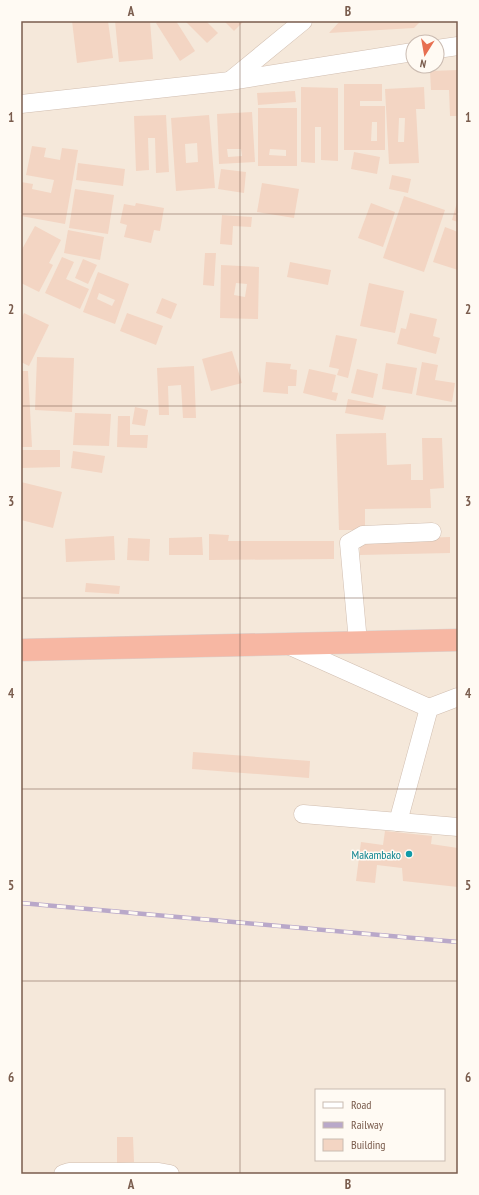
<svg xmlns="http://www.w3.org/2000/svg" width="479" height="1195" viewBox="0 0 479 1195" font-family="'PT Sans Narrow',sans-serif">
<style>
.residential{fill:#f5e8da;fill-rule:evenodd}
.building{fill:#f3d5c3;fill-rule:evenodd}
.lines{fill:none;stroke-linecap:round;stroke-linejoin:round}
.minor-casing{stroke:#d1beb0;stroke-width:19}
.highway-casing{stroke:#dad1cd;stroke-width:23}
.minor{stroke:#fff;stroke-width:18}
.highway{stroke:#f7b7a3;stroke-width:22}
.rail-casing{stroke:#b9a8c9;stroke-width:4.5}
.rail{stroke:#fffaf3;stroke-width:3;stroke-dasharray:9;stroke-linecap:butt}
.grid{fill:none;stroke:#7a5c4d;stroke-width:1;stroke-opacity:0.55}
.culture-dot{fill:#0f9aa8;stroke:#fffaf3;stroke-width:1.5}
.labels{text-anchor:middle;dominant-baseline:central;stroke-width:3;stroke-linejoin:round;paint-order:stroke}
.culture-label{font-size:12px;fill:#0d838f;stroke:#fffaf3;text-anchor:end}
.neatline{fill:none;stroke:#7a5c4d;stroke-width:1.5}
.grid-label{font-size:13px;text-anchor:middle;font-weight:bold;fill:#7a5c4d}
</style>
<rect width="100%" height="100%" fill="#fdf6ec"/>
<path class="residential" d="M21 21H458V1174H21ZM413 42H437V66H413ZM316 1090H444V1160H316Z"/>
<g class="building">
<polygon points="72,21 108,21 113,58 77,63"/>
<polygon points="115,21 150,21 153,59 119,62"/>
<polygon points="159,21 176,21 195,51 180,61 156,23"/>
<polygon points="185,21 206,21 218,33 207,43"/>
<polygon points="224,21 244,21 234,31"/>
<polygon points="340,21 421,21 414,28 329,33"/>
<polygon points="458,70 458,116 450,116 449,90 431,90 430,71"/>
<path d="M344 84H382V101H360V106H385V150H344ZM372 122H377V141H371Z"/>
<polygon points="301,87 338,88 338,161 321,160 321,127 315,127 315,163 301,162"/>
<path d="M424 87 425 109H416L419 163 389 164 385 89ZM399 118H405L404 142H398Z"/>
<polygon points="295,91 296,102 258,105 257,93"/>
<path d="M258 108H297V166H258ZM270 149 286 150V156L269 155Z"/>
<path d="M252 112 255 162 219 164 217 114ZM227 149H241L242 156 228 157Z"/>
<polygon points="166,115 169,172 156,173 155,138 148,138 149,170 136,171 134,116"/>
<path d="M209 115 215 188 176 191 171 118ZM197 143 198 162 186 163 185 144Z"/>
<polygon points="32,146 46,148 44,157 60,160 62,148 78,150 65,224 21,216 21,182 33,184 32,189 51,193 54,180 26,175"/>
<polygon points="354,152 380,157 377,174 351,169"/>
<polygon points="78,163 125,169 123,186 76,180"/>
<polygon points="221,169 246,172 244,193 218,189"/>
<polygon points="392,175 411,179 408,193 389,189"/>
<polygon points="262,183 299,189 294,218 257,212"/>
<polygon points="75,189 114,195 108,234 69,228"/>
<polygon points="404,196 445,210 424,272 383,258"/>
<polygon points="458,199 458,222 452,220"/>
<polygon points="136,203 164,208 160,231 154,230 151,243 124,237 127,225 120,223 124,204 135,206"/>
<polygon points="371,203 395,212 383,247 358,238"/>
<polygon points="222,215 252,217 251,227 233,226 232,245 220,244"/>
<polygon points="35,226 61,240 49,263 53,265 39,292 21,283 21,251"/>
<polygon points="445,227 458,232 458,270 433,262"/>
<polygon points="68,230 104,237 100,260 64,253"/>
<polygon points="205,253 216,253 214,286 203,285"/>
<polygon points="62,257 74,262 66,279 89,289 80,309 45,293"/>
<polygon points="83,259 97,265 88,284 75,278"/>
<polygon points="290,262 331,270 328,285 287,277"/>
<path d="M221 265 259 267 258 319 220 318ZM236 283 247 284 245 297 234 295Z"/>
<path d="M98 272 129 284 115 324 83 312ZM99 293 115 300 112 306 97 299Z"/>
<polygon points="369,283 404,291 395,333 360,326"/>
<polygon points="162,298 177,304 171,319 156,313"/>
<polygon points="24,313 49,325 29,366 21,362 21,319"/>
<polygon points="127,313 163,326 156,345 120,331"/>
<polygon points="410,313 437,319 433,336 440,338 436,354 397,344 401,328 406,329"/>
<polygon points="336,335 357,339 348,378 337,375 339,369 329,367"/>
<polygon points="232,351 242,383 211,391 202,359"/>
<polygon points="37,357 74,358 72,412 35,410"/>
<polygon points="266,362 291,364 290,369 297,370 296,386 288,386 288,394 263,392"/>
<polygon points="422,362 438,365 435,380 455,383 452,402 416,395"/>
<polygon points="386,363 417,368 412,394 382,389"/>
<polygon points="194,366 196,418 183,418 181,385 168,386 169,415 159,415 157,368"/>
<polygon points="309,369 336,375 332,392 338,393 336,401 303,393"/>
<polygon points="357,369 378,374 373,398 351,393"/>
<polygon points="21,371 28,371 32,447 21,447"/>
<polygon points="348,399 386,406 383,420 345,413"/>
<polygon points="135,407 148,410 145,426 132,424"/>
<polygon points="75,413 111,414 109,446 73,445"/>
<polygon points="118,416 130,416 130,435 148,435 147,448 117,447"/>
<polygon points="386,433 387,465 411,464 411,480 423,480 422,438 442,438 444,488 430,489 431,508 365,509 365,530 339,530 336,434"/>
<polygon points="21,450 60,450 60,467 21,468"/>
<polygon points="73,451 105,456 102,473 71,468"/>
<polygon points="21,482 62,492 53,528 21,520"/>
<polygon points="209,534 229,535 228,541 334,541 334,559 209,560"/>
<polygon points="114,536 115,560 66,562 65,539"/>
<polygon points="202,537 203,555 169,555 169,538"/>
<polygon points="450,537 450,553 360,555 360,540"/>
<polygon points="128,538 150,539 149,561 127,560"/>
<polygon points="86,583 120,586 119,594 85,592"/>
<polygon points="193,752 310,761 309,778 192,769"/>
<polygon points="385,831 432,836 431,844 458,848 458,887 403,881 402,868 377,865 375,883 356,881 361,842 383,845"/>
<polygon points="117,1137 133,1137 134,1162 117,1163"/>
</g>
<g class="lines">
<g class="minor-casing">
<g id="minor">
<polyline points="437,49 458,46"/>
<polyline points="231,80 303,21"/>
<polyline points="21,104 230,81 413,52"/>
<polyline points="358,642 349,543 363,535 432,532"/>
<polyline points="288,645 429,708"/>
<polyline points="303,814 458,827"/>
<polyline points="398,822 429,708 458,697"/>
<polyline points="63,1174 69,1172 159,1172 170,1174"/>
</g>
</g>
<g class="highway-casing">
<polyline id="highway" points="21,650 458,640"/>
</g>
<use href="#minor" class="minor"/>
<use href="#highway" class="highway"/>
<g class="rail-casing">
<polyline id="rail" points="21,903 458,942"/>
</g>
<use href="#rail" class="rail"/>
</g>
<path class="grid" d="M240 21V1174M21 214H458M21 406H458M21 598H458M21 789H458M21 981H458"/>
<circle class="culture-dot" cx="409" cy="854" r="4"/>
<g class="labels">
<g class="culture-label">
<text x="401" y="854">Makambako</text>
</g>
</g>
<rect width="479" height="1195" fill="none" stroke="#fffaf3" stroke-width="44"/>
<rect x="315" y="1089" width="130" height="72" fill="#fffaf3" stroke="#cabbb1"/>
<rect x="323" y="1102" width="20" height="6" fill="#ffffff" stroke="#cabbb1"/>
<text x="351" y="1109" font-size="12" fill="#7a5c4d">Road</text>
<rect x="323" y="1122" width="20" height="6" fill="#b9a8c9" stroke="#cabbb1"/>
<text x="351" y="1129" font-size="12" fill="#7a5c4d">Railway</text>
<rect x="323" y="1139" width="20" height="12" fill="#f3d5c3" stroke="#cabbb1"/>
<text x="351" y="1149" font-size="12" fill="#7a5c4d">Building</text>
<g transform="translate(425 54) rotate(191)"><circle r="19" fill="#fffaf3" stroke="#cabbb1"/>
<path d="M0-3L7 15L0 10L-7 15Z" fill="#e76f51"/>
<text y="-6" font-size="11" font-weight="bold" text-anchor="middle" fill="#7a5c4d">N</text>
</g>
<rect x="22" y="22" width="435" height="1151" class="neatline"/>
<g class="grid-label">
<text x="131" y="16">A</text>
<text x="348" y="16">B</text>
<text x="11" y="122">1</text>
<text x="468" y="122">1</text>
<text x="11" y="314">2</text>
<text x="468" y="314">2</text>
<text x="11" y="506">3</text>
<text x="468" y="506">3</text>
<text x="11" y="698">4</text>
<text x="468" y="698">4</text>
<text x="11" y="890">5</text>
<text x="468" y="890">5</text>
<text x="11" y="1082">6</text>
<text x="468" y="1082">6</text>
<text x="131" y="1189">A</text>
<text x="348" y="1189">B</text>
</g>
</svg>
